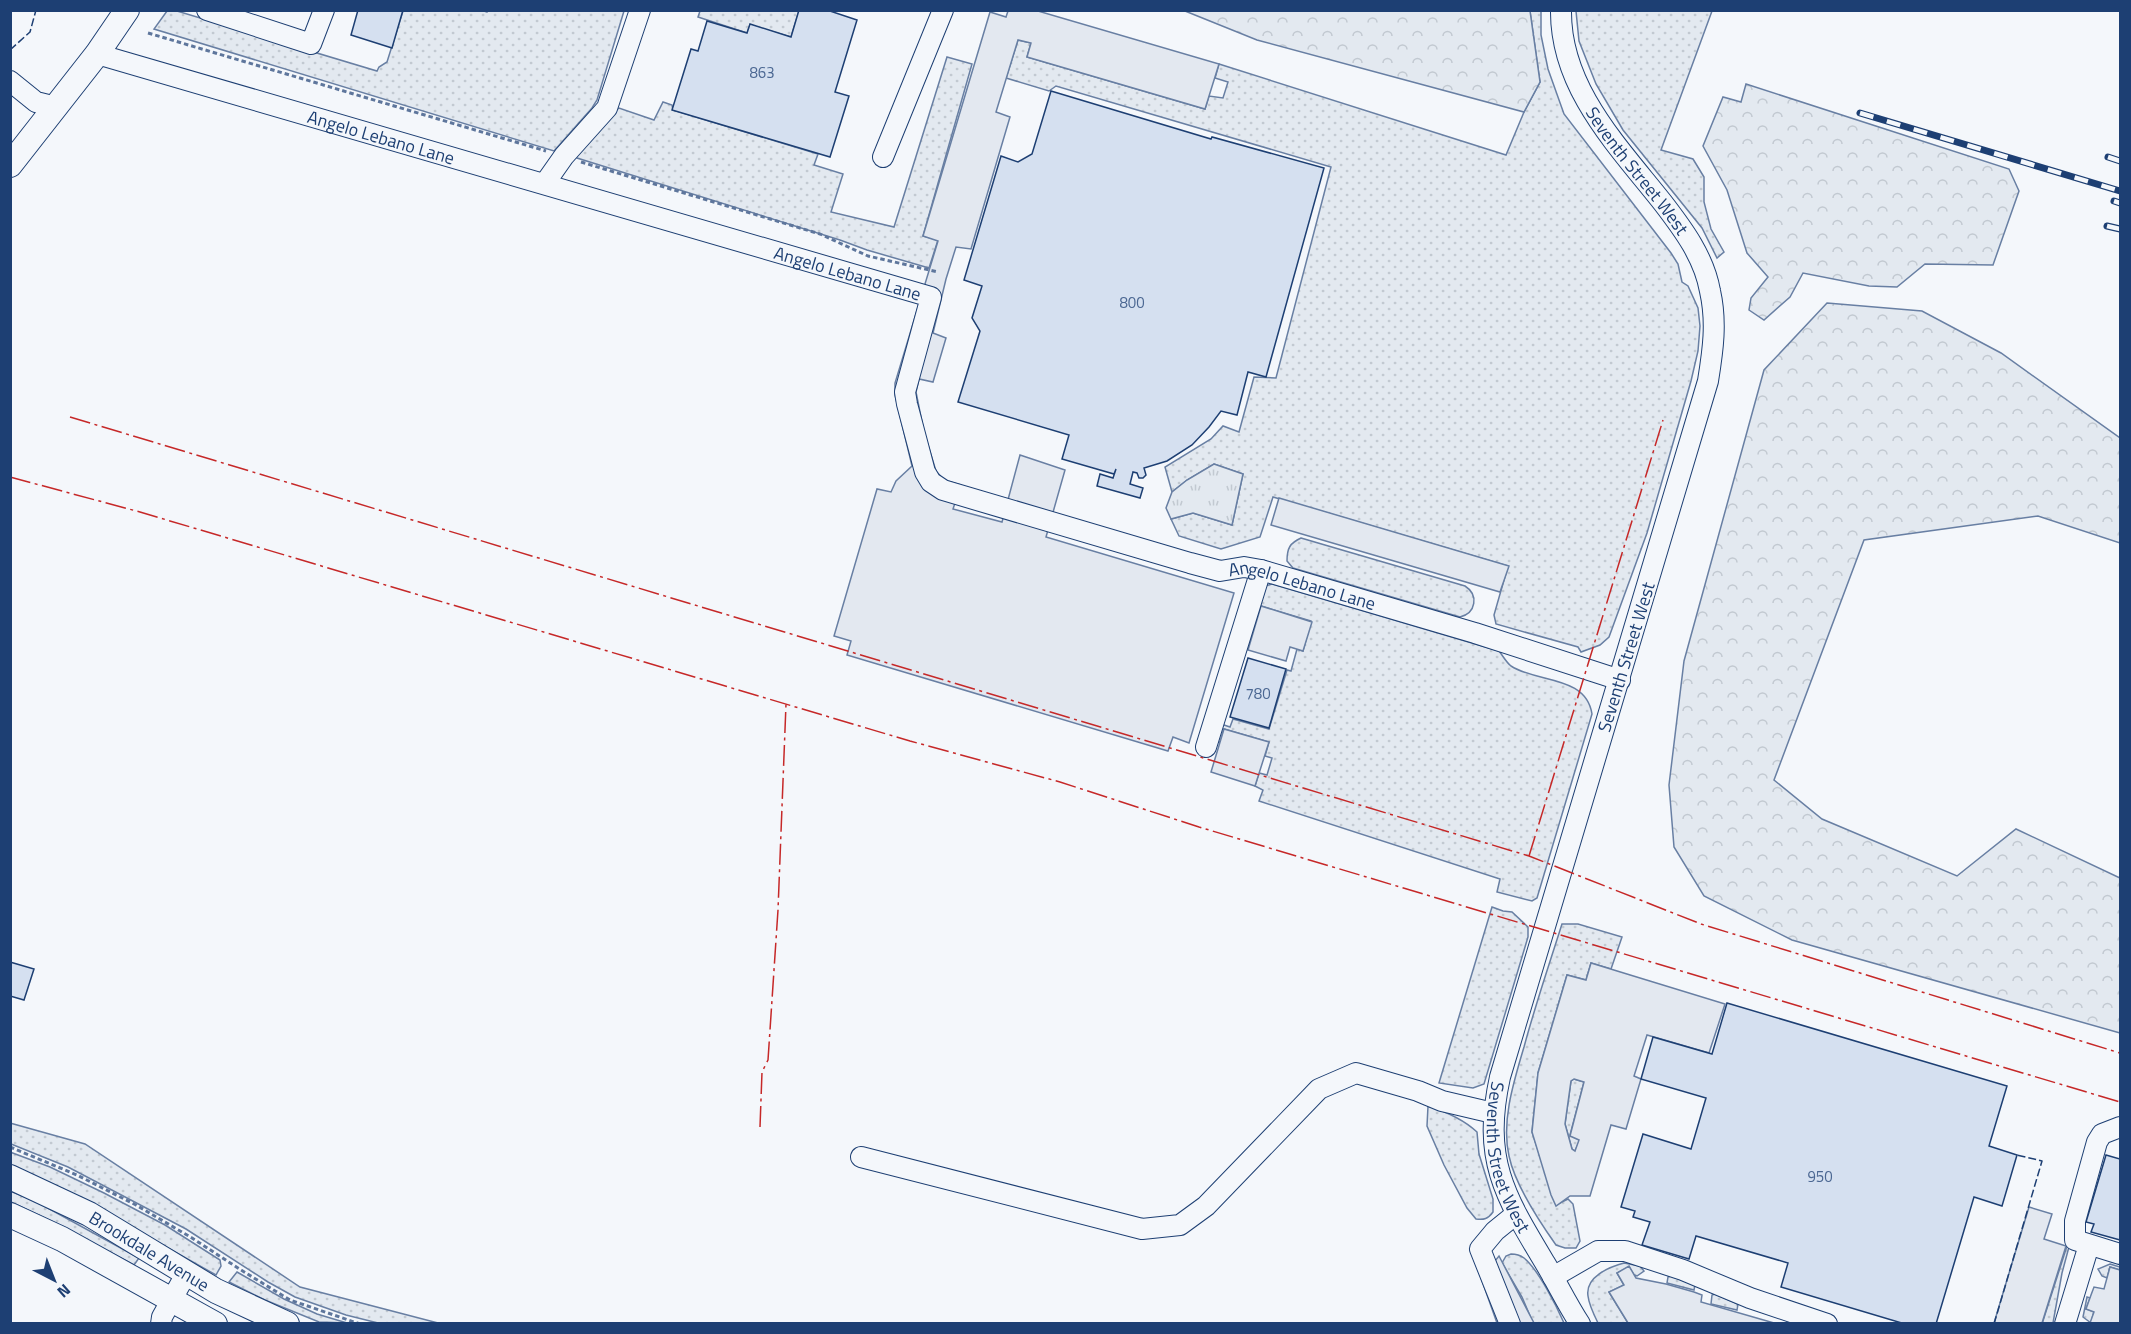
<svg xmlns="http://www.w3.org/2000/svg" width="2131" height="1334" viewBox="0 0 2131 1334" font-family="'Titillium Web',sans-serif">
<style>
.grass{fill:url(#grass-dots);stroke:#687fa3;stroke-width:1.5}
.forest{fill:url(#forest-crowns);stroke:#687fa3;stroke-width:1.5}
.park{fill:url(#park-tufts);stroke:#687fa3;stroke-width:1.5}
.parking{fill:#e3e8f0;stroke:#687fa3;stroke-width:1.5;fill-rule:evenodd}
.building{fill:#d5e0f0;stroke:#1d3f73;stroke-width:1.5}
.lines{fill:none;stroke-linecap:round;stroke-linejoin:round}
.minor-casing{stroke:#1d3f73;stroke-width:22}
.major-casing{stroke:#1d3f73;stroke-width:26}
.path{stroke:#5e769c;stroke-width:3;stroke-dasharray:4.5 3;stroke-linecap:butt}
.minor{stroke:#f4f7fb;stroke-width:20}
.major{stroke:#f4f7fb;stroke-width:24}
.rail-casing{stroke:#1d3f73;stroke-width:7}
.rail{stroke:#f4f7fb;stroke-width:4.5;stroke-dasharray:14;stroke-linecap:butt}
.fence{stroke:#1d3f73;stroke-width:1.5;stroke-dasharray:8 3;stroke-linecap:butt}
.power{stroke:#c62828;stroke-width:1.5;stroke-dasharray:21 4.5 3 4.5;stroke-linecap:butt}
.labels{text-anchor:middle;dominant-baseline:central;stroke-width:4.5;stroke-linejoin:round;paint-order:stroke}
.number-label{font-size:15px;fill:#4b6792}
.street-label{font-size:18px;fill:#1d3f73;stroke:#f4f7fb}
</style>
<defs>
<pattern id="grass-dots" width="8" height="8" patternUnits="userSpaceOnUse" patternTransform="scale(1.5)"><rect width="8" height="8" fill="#e3e9f0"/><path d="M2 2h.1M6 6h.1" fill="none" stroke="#c2c9d1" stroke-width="1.8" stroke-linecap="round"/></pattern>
<pattern id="forest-crowns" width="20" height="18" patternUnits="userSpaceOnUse" patternTransform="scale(1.5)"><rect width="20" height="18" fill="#e3e9f0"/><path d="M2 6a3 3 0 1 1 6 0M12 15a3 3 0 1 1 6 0" fill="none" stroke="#c2c9d1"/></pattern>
<pattern id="park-tufts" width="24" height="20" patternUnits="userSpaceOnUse" patternTransform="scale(1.5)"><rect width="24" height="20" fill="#e3e9f0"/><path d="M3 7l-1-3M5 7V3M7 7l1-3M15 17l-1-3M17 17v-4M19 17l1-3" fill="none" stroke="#c2c9d1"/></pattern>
</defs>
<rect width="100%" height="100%" fill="#f4f7fb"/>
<g class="grass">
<polygon points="481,10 487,12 488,10 624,11 597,100 592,108 554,151 154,29 167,11 177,11 377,71 379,67 387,62 403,11"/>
<polygon points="700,11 799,11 791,37 750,25 747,33 698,17"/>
<polygon points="1530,11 1541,11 1541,35 1548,69 1564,114 1671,253 1678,264 1682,282 1688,286 1698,308 1700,326 1698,351 1691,381 1647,533 1609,637 1600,645 1581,652 1578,647 1496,624 1494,615 1508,566 1273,497 1260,537 1221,549 1179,536 1171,519 1193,513 1232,525 1243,474 1214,464 1187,480 1172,492 1165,467 1211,439 1223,426 1239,432 1254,377 1276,378 1331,167 1056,86 1049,91 1006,78 1018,40 1031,43 1027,57 1205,109 1209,96 1223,98 1228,82 1215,78 1219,64 1506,155 1524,112 1540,82"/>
<polygon points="1576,11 1712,11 1661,150 1693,159 1704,177 1704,202 1711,229 1724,252 1717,258 1702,228 1623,130 1596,84 1579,41"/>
<polygon points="947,57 972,64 923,236 938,240 929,268 867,250 840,240 577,158 574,155 608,117 619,108 654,120 663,102 672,105 673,110 818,154 814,165 843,174 831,212 894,227"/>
<path d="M1301 538 1465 586C1479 595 1476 613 1460 617L1293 568 1287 561C1287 548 1290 543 1301 538Z"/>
<path d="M1272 584 1499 651C1503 656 1506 662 1511 666 1537 683 1586 675 1592 714L1537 898 1532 901 1497 892 1500 879 1259 801 1263 790 1255 786 1259 773 1267 775 1272 758 1265 756 1269 742 1224 729 1220 743 1217 740 1221 724 1230 727 1233 719 1269 729 1287 670 1291 671 1297 649 1303 651 1311 621 1261 606 1257 620 1255 618 1265 586Z"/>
<polygon points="1492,907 1503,911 1512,912 1528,927 1528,937 1484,1084 1473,1088 1439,1083"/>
<path d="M1562 924H1578L1622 937 1611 969 1591 963 1586 980 1567 975 1538 1073 1532 1132 1556 1205 1568 1199 1573 1204 1580 1241 1576 1248H1565L1556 1245C1539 1221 1515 1185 1509 1156 1501 1121 1514 1081 1524 1047 1535 1006 1549 965 1562 924Z"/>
<polygon points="1574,1079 1584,1082 1570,1135 1580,1140 1575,1151 1572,1149 1565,1124 1571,1081"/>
<path d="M1428 1106C1447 1112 1463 1119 1477 1132L1479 1154 1493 1199V1212C1488 1219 1484 1220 1476 1219L1467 1208 1444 1165 1427 1126Z"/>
<polygon points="10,1123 85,1144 300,1287 438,1323 378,1323 346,1315 295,1297 268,1282 186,1229 68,1167 11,1144"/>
<polygon points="10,1152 50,1167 104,1193 165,1225 220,1260 221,1266 216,1275 152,1239 11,1167"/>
<polygon points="10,1191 35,1201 139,1258 134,1265 51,1221 11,1202"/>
<polygon points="2067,1246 2069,1247 2062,1273 2053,1323 2042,1324"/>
<path d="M1511 1254C1515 1254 1520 1255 1524 1258 1538 1269 1557 1307 1564 1323H1533L1522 1297 1502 1263 1506 1256Z"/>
<path d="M1624 1263 1640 1266 1644 1271 1637 1276 1634 1275 1629 1267 1617 1273 1624 1285 1609 1292 1628 1323H1598C1594 1315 1589 1305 1588 1296 1585 1277 1609 1267 1624 1263Z"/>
<polygon points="2110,1264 2120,1267 2120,1270 2110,1267 2107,1278 2102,1276 2098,1269"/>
<polygon points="237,1272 284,1299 317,1314 347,1323 319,1322 265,1300 229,1282"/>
<polygon points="1671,1276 1695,1285 1694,1290 1667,1283 1668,1277"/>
<polygon points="1715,1294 1738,1304 1737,1310 1711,1304 1712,1295"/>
<polygon points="2087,1297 2090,1298 2086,1309 2094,1311 2091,1323 2083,1317"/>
</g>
<g class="forest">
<polygon points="1185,11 1530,11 1540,82 1524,112 1257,40"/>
<polygon points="1746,84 2009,169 2019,191 1993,265 1925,264 1897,287 1869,286 1803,273 1790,297 1764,320 1749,310 1751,298 1768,277 1747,253 1727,190 1703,146 1723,97 1741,102"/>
<polygon points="1827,303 1922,311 2001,353 2120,438 2120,543 2038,516 1864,540 1774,780 1822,819 1957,876 2016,829 2120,878 2120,1033 1792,940 1704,896 1674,847 1669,785 1684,661 1764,370"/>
</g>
<polygon class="park" points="1214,464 1243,474 1232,525 1193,513 1171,519 1166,508 1172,492 1187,480"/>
<g class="parking">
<polygon points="1008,11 1038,11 1219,64 1205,109 1027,57 1031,43 1018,40 996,112 1010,117 971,249 956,247 946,279 933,333 946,338 933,382 919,379 916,392 924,432 936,471 944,480 961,485 953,509 1002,522 1020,455 1065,470 1046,537 1234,593 1189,743 1173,737 1168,751 847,655 851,641 834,636 877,489 891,492 896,481 912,466 895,395 895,383 938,241 923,236 990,12 1006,17"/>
<polygon points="1279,498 1509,566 1500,592 1271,525"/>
<polygon points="1261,606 1312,622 1303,651 1290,647 1286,661 1248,650"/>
<polygon points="1224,729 1269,742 1255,786 1211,772"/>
<path d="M1591 963 1725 1004 1709 1053 1647 1035 1634 1076 1641 1079 1626 1129 1611 1125 1590 1196H1570L1556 1206 1551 1195 1532 1132 1538 1073 1567 975 1586 980ZM1574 1079 1584 1082 1570 1136 1579 1140 1575 1151 1572 1149 1565 1124 1571 1081Z"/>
<polygon points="2029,1207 2052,1214 2044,1239 2066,1246 2042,1323 1994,1323"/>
<polygon points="1499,1256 1534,1323 1497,1323 1481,1278"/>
<polygon points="1629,1266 1636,1278 1666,1284 1694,1292 1702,1295 1701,1302 1774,1323 1628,1323 1609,1292 1624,1285 1617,1273"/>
<polygon points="2110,1267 2120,1270 2120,1323 2090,1323 2094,1312 2086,1309 2091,1295 2094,1287 2104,1289"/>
</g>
<g class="building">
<polygon points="358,10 403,10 392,48 351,35"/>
<polygon points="799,10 827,10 857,20 835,92 849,96 830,157 672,110 691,49 698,51 707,21 747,33 750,24 791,37"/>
<polygon points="1051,91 1211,139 1212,137 1324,168 1266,377 1248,372 1237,415 1221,411 1209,427 1192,445 1167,461 1144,468 1146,475 1143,478 1139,478 1137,473 1133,472 1130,484 1143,488 1140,498 1097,486 1100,474 1113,478 1116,469 1114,474 1062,459 1069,435 958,402 980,331 972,318 982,286 964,280 1001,156 1018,162 1032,154"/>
<polygon points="1248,658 1286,669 1269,728 1230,717"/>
<polygon points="10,962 34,969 24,1000 10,996"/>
<polygon points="1727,1003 2007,1086 1989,1146 2017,1155 2002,1206 1974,1197 1936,1324 1905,1324 1781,1287 1788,1263 1696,1236 1689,1259 1642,1245 1650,1222 1633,1217 1635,1211 1621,1207 1643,1134 1691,1149 1706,1098 1641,1079 1653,1037 1712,1054"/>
<polygon points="2106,1155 2120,1159 2120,1240 2091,1232 2094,1224 2086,1222"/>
</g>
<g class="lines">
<g class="minor-casing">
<g id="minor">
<polyline points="207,10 311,44 324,10"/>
<path id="s1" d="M1561 10C1560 88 1618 146 1663 203 1683 229 1704 257 1710 291 1717 322 1713 350 1708 381L1500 1077C1482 1159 1504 1195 1545 1263 1557 1283 1567 1304 1580 1324"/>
<path id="s2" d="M97 54 931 297 905 392 907 404 925 472 931 482 943 490 1190 563 1220 571 1244 567 1261 570 1475 633 1620 680"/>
<polyline points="10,81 36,102 56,107"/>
<polyline points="883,157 943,10"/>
<polyline points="545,183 564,156 607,108 640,10"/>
<polyline points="1206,747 1261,570"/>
<polyline points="2120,1127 2102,1134 2097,1142 2075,1221 2075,1240 2120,1254"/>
<polyline points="861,1157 1142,1229 1180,1225 1206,1206 1319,1089 1356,1073 1418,1091 1442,1101 1493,1113"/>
<polyline points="1553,1277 1598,1251 1625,1251 1683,1270 1750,1298 1827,1324"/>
<polyline points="161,1324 162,1317 186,1274"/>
<polyline points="1510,1324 1480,1249 1495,1231 1516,1214"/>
<polyline points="2065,1324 2089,1245"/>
</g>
</g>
<g class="major-casing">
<g id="major">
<polyline points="10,165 97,54 127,10"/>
<path id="s3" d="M10 1177 89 1214 216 1291 287 1324"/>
<polyline points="10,1215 62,1239 215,1324"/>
</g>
</g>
<g class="path">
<polyline points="148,33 546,151"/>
<polyline points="581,162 820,234 868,256 938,272"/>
<polyline points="10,1147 77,1175 136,1205 192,1238 241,1270 290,1300 360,1324"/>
</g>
<use href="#minor" class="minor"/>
<use href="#major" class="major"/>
<g class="rail-casing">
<g id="rail">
<polyline points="1860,113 2120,191"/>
<polyline points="2108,157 2120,161"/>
<polyline points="2114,201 2120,203"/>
<polyline points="2107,226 2120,229"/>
</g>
</g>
<use href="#rail" class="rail"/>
<g class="fence">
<polyline points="10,50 30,32 36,10"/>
<polyline points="1994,1324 2042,1161 2017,1155"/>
</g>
<g class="power">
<polyline points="70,417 1529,856 1701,924 2120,1053"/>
<polyline points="10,477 140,512 910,741 1060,782 1199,827 2120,1102"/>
<polyline points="1529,856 1663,420"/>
<polyline points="760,1127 762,1072 768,1060 778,910 786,704"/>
</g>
</g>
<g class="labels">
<g class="number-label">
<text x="762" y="72">863</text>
<text x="1132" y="302">800</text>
<text x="1258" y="693">780</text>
<text x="1820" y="1176">950</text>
</g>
<g class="street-label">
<text stroke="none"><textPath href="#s2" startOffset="296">Angelo Lebano Lane</textPath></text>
<text stroke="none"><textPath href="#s1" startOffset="182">Seventh Street West</textPath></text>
<text stroke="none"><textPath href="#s2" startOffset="782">Angelo Lebano Lane</textPath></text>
<text stroke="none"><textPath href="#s2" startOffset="1449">Angelo Lebano Lane</textPath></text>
<text transform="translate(1626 657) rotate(-73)">Seventh Street West</text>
<text stroke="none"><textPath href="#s1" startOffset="1224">Seventh Street West</textPath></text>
<text stroke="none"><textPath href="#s3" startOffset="158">Brookdale Avenue</textPath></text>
</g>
</g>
<rect width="2131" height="1334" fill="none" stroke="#1d3f73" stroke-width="24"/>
<g transform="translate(54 1280) rotate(138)" stroke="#f4f7fb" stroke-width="4.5" paint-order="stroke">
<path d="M0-4.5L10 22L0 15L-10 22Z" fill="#1d3f73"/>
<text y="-9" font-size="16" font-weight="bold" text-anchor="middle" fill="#1d3f73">N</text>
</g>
</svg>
